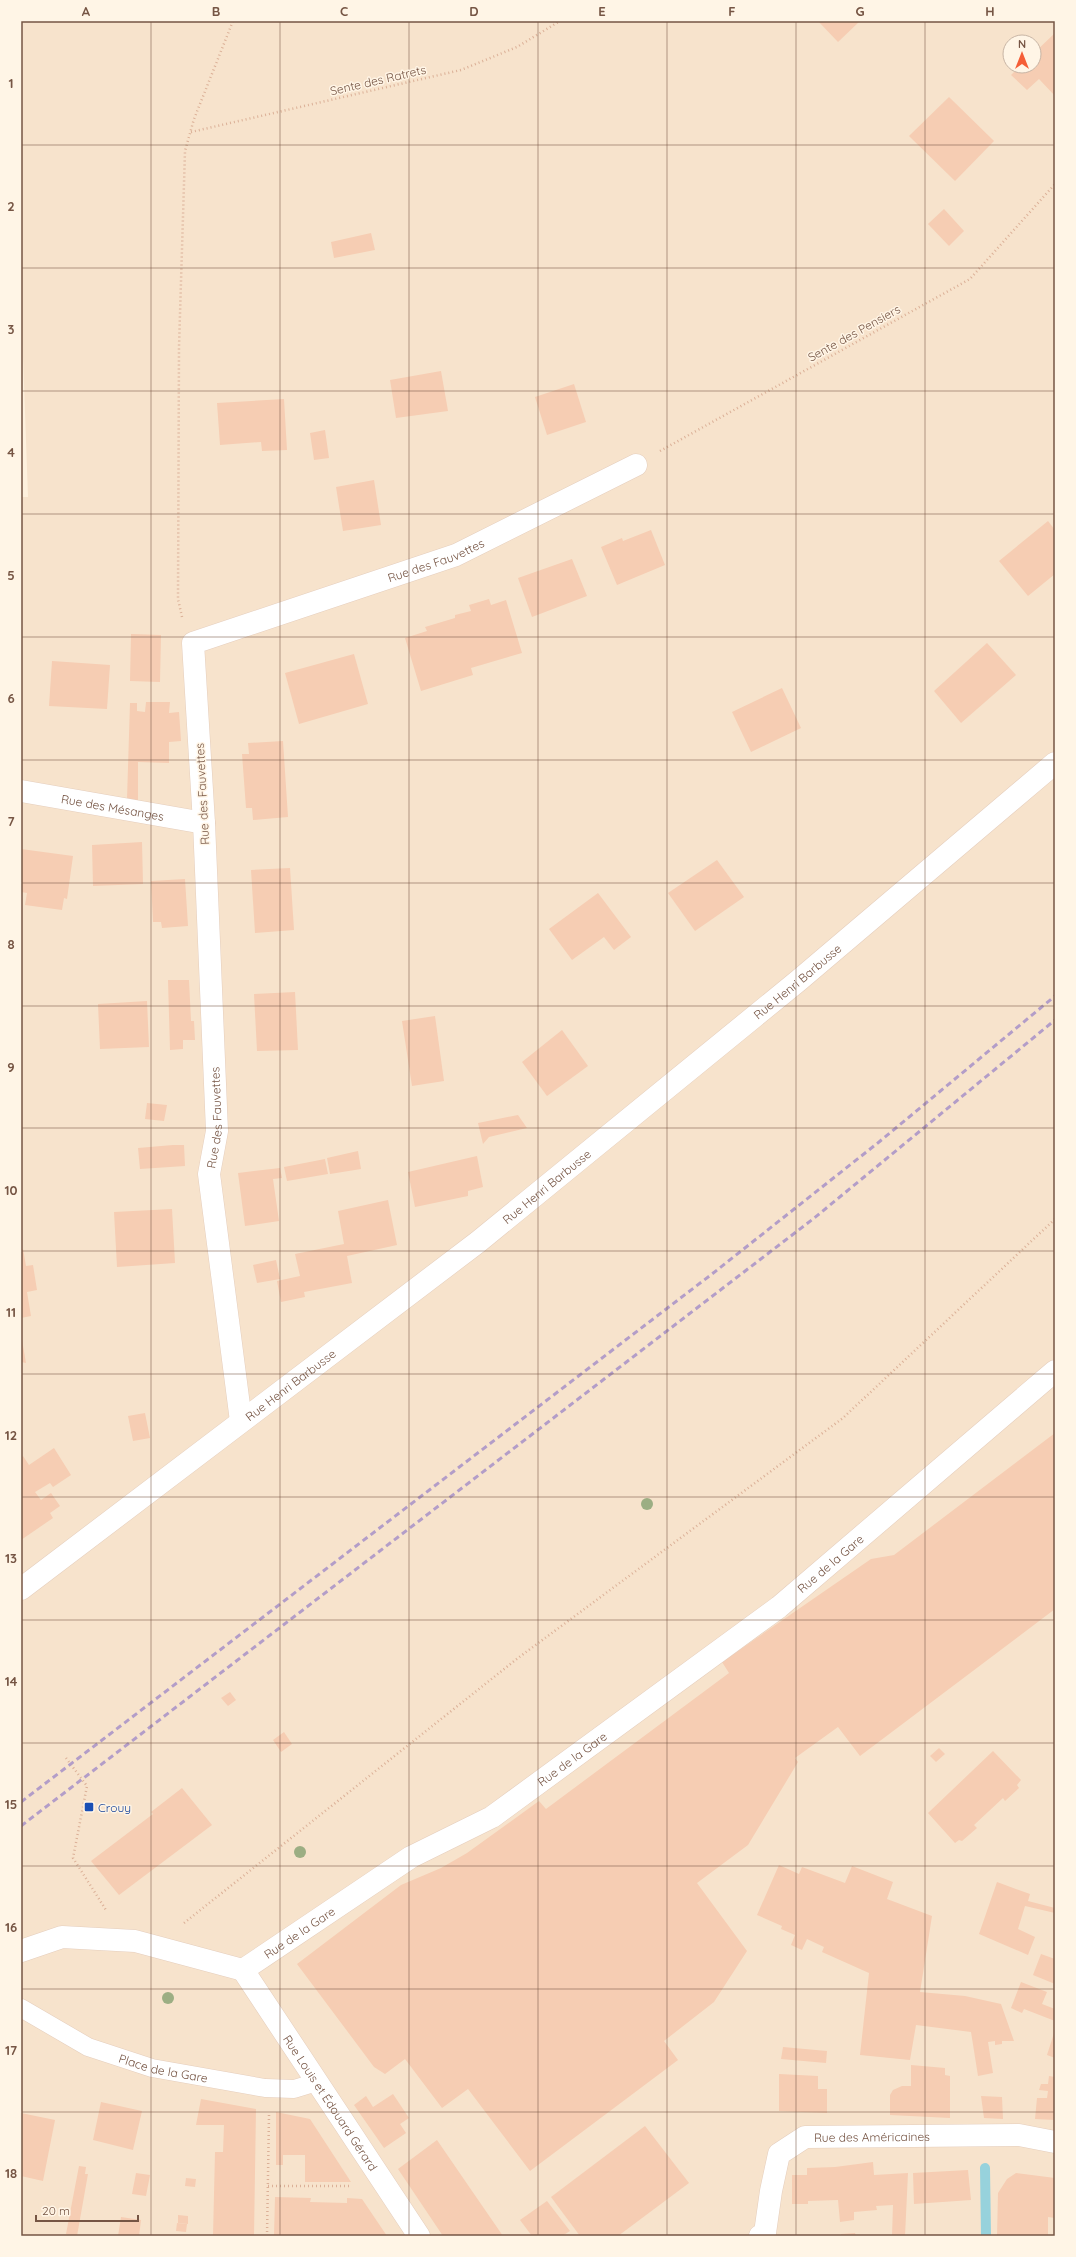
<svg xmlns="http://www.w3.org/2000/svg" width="1076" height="2257" viewBox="0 0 1076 2257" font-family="Quicksand,sans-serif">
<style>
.residential{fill:#f7e3cc;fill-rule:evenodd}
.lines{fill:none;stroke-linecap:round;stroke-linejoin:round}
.stream{stroke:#97d2dc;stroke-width:10}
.building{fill:#f6cdb3}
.service-casing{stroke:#e5cebd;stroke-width:19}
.minor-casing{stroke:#e5cebd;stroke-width:23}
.path{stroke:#dbb097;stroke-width:2.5;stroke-dasharray:1 3;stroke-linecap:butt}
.service{stroke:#fff;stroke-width:18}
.minor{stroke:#fff;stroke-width:22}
.rail{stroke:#b39dc8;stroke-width:3;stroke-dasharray:6 4;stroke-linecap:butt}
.tree{fill:#9cae83}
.grid{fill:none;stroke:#765544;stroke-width:1;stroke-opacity:0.55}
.transit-dot{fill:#1a4fb4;stroke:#fff5e6;stroke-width:1.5}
.labels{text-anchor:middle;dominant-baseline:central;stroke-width:3;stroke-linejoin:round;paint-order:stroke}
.street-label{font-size:12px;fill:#765544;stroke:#fff5e6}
.transit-label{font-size:12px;fill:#164399;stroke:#fff5e6;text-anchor:start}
.neatline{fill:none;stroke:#765544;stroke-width:1.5}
.grid-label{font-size:13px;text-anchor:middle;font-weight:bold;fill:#765544}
</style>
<rect width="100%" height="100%" fill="#fef1de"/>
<path class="residential" d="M21 21H1055V2236H21V497H28L21 299ZM1010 42H1034V66H1010Z"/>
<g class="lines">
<polyline class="stream" points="985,2168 986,2236"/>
</g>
<g class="building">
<polygon points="818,21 860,21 838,42"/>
<polygon points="1055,33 1055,96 1039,79 1027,90 1011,75 1020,66 1034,66 1034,53"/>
<polygon points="949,97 994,141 955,181 909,136"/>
<polygon points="944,209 964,231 949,246 928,224"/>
<polygon points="371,233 375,250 334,258 331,242"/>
<polygon points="441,371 448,411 396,418 390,380"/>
<polygon points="574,384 586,422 547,435 535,397"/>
<polygon points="284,399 287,450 262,451 261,442 220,445 217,403"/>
<polygon points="325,430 329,458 314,460 310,433"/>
<polygon points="374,480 381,525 343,531 336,487"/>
<polygon points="1048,521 1055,530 1055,574 1028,596 999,561"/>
<polygon points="651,530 665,565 617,585 601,547 622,538 623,541"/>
<polygon points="572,559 587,596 532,617 518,578"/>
<polygon points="489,599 491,605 506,600 522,653 471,668 473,675 421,691 405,638 427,631 425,627 455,618 455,615 471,611 469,605"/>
<polygon points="131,634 161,635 160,682 130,681"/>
<polygon points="987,643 1016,675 961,723 934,691"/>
<polygon points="354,654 368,704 299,724 285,673"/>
<polygon points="52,661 110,665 107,709 49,706"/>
<polygon points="782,688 801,728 751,752 732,712"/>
<polygon points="146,702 170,702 169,713 179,712 181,741 169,742 169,763 138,762 138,801 127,799 130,703 137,703 137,711 145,712"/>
<polygon points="283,741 288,817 253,820 252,808 246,808 242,754 249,754 248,743"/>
<polygon points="142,842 143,884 93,886 92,845"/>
<polygon points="21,849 73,856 67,899 64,898 62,910 25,905 27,893 21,892"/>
<polygon points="717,860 744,897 695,931 668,893"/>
<polygon points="290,868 294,930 255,933 251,870"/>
<polygon points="185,879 188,926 162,928 161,922 153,922 151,881"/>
<polygon points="598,893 631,937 614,950 604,937 572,960 549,929"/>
<polygon points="168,980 189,980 191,1021 194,1021 195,1040 183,1040 183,1049 170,1050"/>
<polygon points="295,992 298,1050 257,1051 254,994"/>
<polygon points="147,1001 149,1047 100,1049 98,1004"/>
<polygon points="435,1016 444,1081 412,1086 402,1021"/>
<polygon points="562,1030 588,1066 547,1096 522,1062"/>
<polygon points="147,1103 167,1105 164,1121 145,1119"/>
<polygon points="518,1115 527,1128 489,1137 483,1144 478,1123"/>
<polygon points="173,1145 184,1145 185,1166 140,1169 138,1148"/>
<polygon points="358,1151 361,1169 330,1174 327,1158"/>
<polygon points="477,1156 483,1187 468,1191 468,1196 415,1207 408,1172"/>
<polygon points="325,1159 328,1174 287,1181 284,1167"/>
<polygon points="280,1168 282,1178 273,1179 279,1221 245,1226 238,1173"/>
<polygon points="388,1200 397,1245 347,1256 352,1283 304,1292 305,1297 281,1302 277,1281 300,1276 295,1254 344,1244 338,1211"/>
<polygon points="172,1209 175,1263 117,1267 114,1212"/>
<polygon points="23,1249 26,1266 33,1265 37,1290 27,1292 31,1316 21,1318 21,1250"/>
<polygon points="276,1260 280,1279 257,1283 253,1265"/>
<polygon points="22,1340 26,1363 21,1362"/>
<polygon points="145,1413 150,1438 133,1441 128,1416"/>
<polygon points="1055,1433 1055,1609 860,1756 838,1727 795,1758 798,1762 748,1845 697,1883 747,1951 714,2002 664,2041 678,2060 530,2171 468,2089 442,2108 405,2059 385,2074 374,2067 297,1964 401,1885 441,1868 467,1853 539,1801 546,1809 729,1673 722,1662 871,1559 894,1555"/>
<polygon points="54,1448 71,1475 53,1487 50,1483 35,1492 41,1500 51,1493 60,1506 50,1513 53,1518 21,1540 21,1458 23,1456 29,1465"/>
<polygon points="230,1692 236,1700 228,1706 221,1698"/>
<polygon points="284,1732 292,1744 281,1752 273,1740"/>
<polygon points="939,1748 945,1754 936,1762 930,1756"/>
<polygon points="993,1751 1021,1780 1017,1785 1019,1788 1005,1801 1003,1798 974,1825 977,1828 962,1841 959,1840 955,1843 928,1813"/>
<polygon points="182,1788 212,1825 119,1895 91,1861 153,1814 151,1812"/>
<polygon points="779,1865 799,1874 802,1867 845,1883 852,1866 893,1882 887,1899 932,1916 920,1992 965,1996 1001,2004 1014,2041 1002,2041 1002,2044 995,2045 995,2041 988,2042 993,2073 978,2076 971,2032 916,2025 910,2060 860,2055 869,1973 822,1952 824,1947 807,1939 802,1950 791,1945 795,1935 781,1929 782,1926 757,1915"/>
<polygon points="997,1882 1030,1894 1028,1901 1055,1908 1055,1913 1025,1906 1018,1929 1035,1937 1028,1955 979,1934"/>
<polygon points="1041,1954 1055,1959 1055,1984 1033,1975"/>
<polygon points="1021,1982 1047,1992 1042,2004 1055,2009 1055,2021 1024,2009 1022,2013 1011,2008"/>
<polygon points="1055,2030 1055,2058 1047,2055"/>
<polygon points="783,2047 827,2051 826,2063 781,2059"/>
<polygon points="911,2065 945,2068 945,2075 950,2076 950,2118 890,2115 890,2095 893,2090 902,2086 911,2086"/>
<polygon points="779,2074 818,2076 818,2089 827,2089 827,2113 779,2111"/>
<polygon points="1049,2076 1055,2077 1055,2120 1035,2119 1037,2098 1047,2098 1048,2091 1039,2090 1041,2084 1048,2084"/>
<polygon points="393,2094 409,2118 400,2124 406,2133 384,2148 354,2105 366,2096 373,2107"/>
<polygon points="981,2096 1002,2097 1003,2119 984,2118"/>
<polygon points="201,2099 256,2109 254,2236 213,2236 215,2152 223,2152 224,2125 196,2125"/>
<polygon points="101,2102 142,2111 133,2150 93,2140"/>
<polygon points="276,2112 310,2119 351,2182 305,2182 305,2155 283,2155 283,2165 276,2165"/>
<polygon points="21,2113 55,2120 43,2181 21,2176"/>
<polygon points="645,2126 689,2183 618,2236 580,2236 551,2197"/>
<polygon points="437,2140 472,2191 503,2236 443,2236 398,2169"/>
<polygon points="873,2162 874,2175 908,2173 905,2236 892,2236 893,2205 876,2206 877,2210 854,2212 854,2220 840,2222 838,2200 808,2201 808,2204 792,2204 792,2175 807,2175 807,2168 835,2167"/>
<polygon points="79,2166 86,2167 85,2174 88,2174 77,2236 66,2234"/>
<polygon points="968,2170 971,2200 914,2204 913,2173"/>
<polygon points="136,2173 150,2175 146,2196 132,2194"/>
<polygon points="1016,2173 1055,2178 1055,2218 1048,2217 1048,2236 997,2236 998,2193 1007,2179"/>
<polygon points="186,2178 196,2179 195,2187 185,2186"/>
<polygon points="275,2197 311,2198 310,2202 347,2203 347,2198 362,2199 387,2236 274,2236"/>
<polygon points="547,2201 570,2231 562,2236 532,2236 520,2220"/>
<polygon points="178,2215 188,2216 188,2224 178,2223"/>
<polygon points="121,2217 141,2220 139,2236 118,2236"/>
<polygon points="177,2223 187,2224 186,2232 176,2231"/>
<polygon points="855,2233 856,2236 841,2236 841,2234"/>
</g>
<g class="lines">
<g class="service-casing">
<g id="service">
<path id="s1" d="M21 2008 88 2047 152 2068 265 2088 294 2089 317 2082"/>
</g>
</g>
<g class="minor-casing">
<g id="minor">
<path id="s2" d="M21 791 204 823"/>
<path id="s3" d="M241 1421 209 1174 217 1131 204 823 193 643 456 555 636 465"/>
<path id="s4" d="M21 1589 478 1242 798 981 1055 763"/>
<path id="s5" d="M21 1951 62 1937 135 1941 243 1970 411 1857 492 1817 779 1607 1055 1371"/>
<path id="s6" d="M243 1970 419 2236"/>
<path id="s7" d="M760 2236 765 2233 771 2191 779 2154 805 2137 1019 2135 1055 2142"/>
</g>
</g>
<g class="path">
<polyline points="191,132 461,70 517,47 560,21"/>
<polyline points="660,451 970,279 1055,184"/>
<polyline points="182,617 178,599 179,347 185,151 194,119 233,21"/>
<polyline points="66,1758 87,1786 73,1858 106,1910"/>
<polyline points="184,1923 518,1658 843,1418 1055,1219"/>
<polyline points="268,2186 352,2186"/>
<polyline points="267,2236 269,2115"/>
</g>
<use href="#service" class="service"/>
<use href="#minor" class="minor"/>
<g class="rail">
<polyline points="21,1802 712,1274 879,1142 1055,996"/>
<polyline points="21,1826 813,1219 1055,1020"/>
</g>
</g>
<g class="tree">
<circle cx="647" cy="1504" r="6"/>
<circle cx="300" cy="1852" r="6"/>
<circle cx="168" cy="1998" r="6"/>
</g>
<path class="grid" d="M151 21V2236M280 21V2236M409 21V2236M538 21V2236M667 21V2236M796 21V2236M925 21V2236M21 145H1055M21 268H1055M21 391H1055M21 514H1055M21 637H1055M21 760H1055M21 883H1055M21 1006H1055M21 1128H1055M21 1251H1055M21 1374H1055M21 1497H1055M21 1620H1055M21 1743H1055M21 1866H1055M21 1989H1055M21 2112H1055"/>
<rect class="transit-dot" x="84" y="1802" width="10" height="10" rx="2"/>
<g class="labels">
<g class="street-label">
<text transform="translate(378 80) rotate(-13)">Sente des Ratrets</text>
<text transform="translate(854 333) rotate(-29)">Sente des Pensiers</text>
<text stroke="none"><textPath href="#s3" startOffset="1038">Rue des Fauvettes</textPath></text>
<text transform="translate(202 794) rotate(-93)">Rue des Fauvettes</text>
<text stroke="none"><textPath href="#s2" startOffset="93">Rue des Mésanges</textPath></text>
<text stroke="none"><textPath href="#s4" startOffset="986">Rue Henri Barbusse</textPath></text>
<text stroke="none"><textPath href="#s3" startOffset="306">Rue des Fauvettes</textPath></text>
<text stroke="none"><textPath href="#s4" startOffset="662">Rue Henri Barbusse</textPath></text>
<text stroke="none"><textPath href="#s4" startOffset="338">Rue Henri Barbusse</textPath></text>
<text stroke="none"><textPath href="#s5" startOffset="944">Rue de la Gare</textPath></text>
<text stroke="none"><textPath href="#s5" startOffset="620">Rue de la Gare</textPath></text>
<text stroke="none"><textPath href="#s5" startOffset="296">Rue de la Gare</textPath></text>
<text stroke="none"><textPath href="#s1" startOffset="156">Place de la Gare</textPath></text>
<text stroke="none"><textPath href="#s6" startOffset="159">Rue Louis et Édouard Gérard</textPath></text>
<text stroke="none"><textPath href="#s7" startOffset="184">Rue des Américaines</textPath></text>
</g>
<g class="transit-label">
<text x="98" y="1807">Crouy</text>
</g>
</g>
<rect width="1076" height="2257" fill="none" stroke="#fff5e6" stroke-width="44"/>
<g transform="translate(1022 54)"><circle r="19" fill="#fff5e6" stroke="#c8b5a5"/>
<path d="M0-3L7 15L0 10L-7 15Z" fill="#f55e37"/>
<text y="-6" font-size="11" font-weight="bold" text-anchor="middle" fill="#765544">N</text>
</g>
<path d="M36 2215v6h102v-6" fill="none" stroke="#765544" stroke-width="2"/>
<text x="42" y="2215" font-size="12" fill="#765544" stroke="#fff5e6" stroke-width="3" paint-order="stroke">20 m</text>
<rect x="22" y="22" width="1032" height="2213" class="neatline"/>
<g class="grid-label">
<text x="86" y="16">A</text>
<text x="216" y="16">B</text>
<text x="344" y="16">C</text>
<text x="474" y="16">D</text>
<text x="602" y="16">E</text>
<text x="732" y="16">F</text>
<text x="860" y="16">G</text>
<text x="990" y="16">H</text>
<text x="11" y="88">1</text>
<text x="11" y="211">2</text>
<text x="11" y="334">3</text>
<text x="11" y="457">4</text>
<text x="11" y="580">5</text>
<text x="11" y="703">6</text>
<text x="11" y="826">7</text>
<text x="11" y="949">8</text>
<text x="11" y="1072">9</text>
<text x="11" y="1195">10</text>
<text x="11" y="1317">11</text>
<text x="11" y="1440">12</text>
<text x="11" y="1563">13</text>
<text x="11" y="1686">14</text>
<text x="11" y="1809">15</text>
<text x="11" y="1932">16</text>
<text x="11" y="2055">17</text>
<text x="11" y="2178">18</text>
</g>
</svg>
